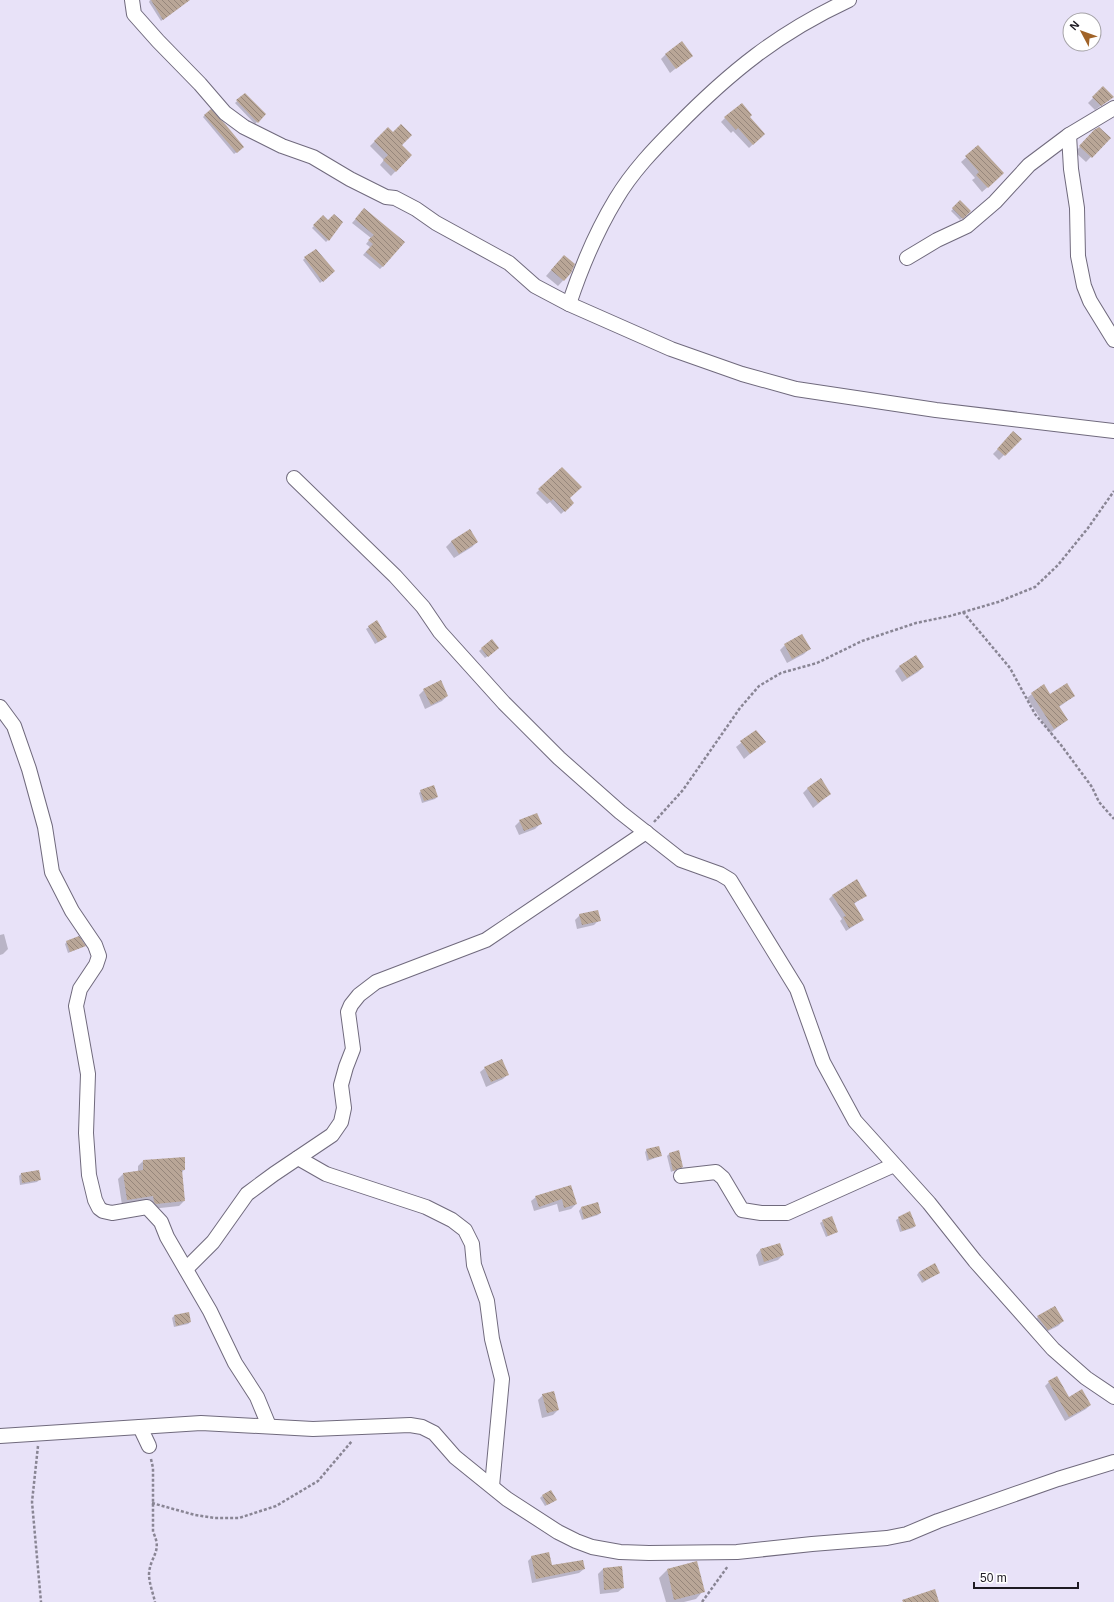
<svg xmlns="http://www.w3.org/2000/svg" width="1114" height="1602" viewBox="0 0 1114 1602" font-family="Arial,sans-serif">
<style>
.shadow{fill:#0003}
.building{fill:url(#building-back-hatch)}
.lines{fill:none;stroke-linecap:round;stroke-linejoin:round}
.street-casing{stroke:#706a7d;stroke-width:16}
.path{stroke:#898594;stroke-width:2.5;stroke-dasharray:3 2;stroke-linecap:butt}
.street{stroke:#fff;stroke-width:14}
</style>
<defs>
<pattern id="building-back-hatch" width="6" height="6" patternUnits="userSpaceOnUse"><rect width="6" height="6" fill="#b9a697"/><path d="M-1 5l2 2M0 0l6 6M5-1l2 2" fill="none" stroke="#96867b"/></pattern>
</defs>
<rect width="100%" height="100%" fill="#e8e2f8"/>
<g class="shadow">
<polygon points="150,0 178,0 180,7 161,21 149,2"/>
<polygon points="666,54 691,56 670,73 661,59"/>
<polygon points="1103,88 1113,97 1095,110 1088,103"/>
<polygon points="245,94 265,114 255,124 235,103"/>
<polygon points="205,115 241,149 234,154 203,117"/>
<polygon points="748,117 764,134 749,148 733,131 731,133 721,122 725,118"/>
<polygon points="388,128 400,145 411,155 391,176 380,165 384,160 370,146"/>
<polygon points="1095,131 1109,138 1086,162 1075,152"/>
<polygon points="978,147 998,178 982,192 972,180 975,178 961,162"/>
<polygon points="960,202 970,211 960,220 951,211"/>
<polygon points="361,213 376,220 383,266 380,269 363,255 370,247 366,244 371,238 352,223"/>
<polygon points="323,217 328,240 326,242 312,228"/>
<polygon points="305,258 334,271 320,283 303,260"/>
<polygon points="559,261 570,273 558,286 546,276"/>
<polygon points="1013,433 1020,439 999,460 993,454"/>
<polygon points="562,468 569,498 573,503 561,514 550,502 547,504 536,493"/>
<polygon points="469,531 477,542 472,547 454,558 446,547 451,542"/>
<polygon points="377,622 384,639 375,644 366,629"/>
<polygon points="492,640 496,650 485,658 479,651"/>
<polygon points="785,645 809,649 804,654 787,663 780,650"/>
<polygon points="900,666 923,667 918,672 902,682 895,671"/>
<polygon points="1043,685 1050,696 1074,696 1059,707 1067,720 1050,733 1027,698"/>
<polygon points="424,690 447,696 442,701 425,709 419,695"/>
<polygon points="756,731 764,742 744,759 736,747"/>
<polygon points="808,788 830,794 813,808 803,793"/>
<polygon points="421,791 437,797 435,799 422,803 419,793"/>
<polygon points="520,821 540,824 535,829 519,835 515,826"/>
<polygon points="833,895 865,895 854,904 863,920 846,931 840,921 842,919 829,899"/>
<polygon points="580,915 599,920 594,925 577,929 575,920"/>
<polygon points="4,934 8,949 3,954 0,955 0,935"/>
<polygon points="67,942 84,946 68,953 65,944"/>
<polygon points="485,1068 508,1074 503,1079 486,1087 480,1072"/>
<polygon points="647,1150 661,1155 658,1157 647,1161 645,1152"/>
<polygon points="670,1153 682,1167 671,1172 667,1156"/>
<polygon points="143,1161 184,1170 181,1173 184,1201 179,1206 151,1209 149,1200 122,1205 118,1179 123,1174 138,1172 138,1166"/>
<polygon points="21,1174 39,1180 37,1182 20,1185 19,1176"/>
<polygon points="570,1186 576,1204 571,1209 559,1212 557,1204 534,1211 531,1201 536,1197"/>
<polygon points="597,1203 600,1213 598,1215 582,1220 579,1211 581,1208"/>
<polygon points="899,1218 915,1226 913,1228 900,1232 896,1220"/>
<polygon points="823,1221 836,1232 826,1237 820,1223"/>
<polygon points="760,1250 783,1255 778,1260 759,1266 756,1255"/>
<polygon points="919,1272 939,1273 922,1283 917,1275"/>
<polygon points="1055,1307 1063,1321 1058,1326 1042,1334 1033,1322 1038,1317"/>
<polygon points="188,1313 190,1322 188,1324 174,1327 172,1318 174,1316"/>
<polygon points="1049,1382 1069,1398 1090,1405 1086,1409 1065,1421 1045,1386"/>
<polygon points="543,1395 558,1410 553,1415 542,1418 538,1400"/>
<polygon points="542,1496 553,1502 545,1506 540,1498"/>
<polygon points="532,1557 551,1566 584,1569 579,1573 532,1583 528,1561"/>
<polygon points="696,1562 703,1591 696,1599 684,1602 666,1602 659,1578 667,1570"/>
<polygon points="621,1567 623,1588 618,1592 600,1594 598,1574 603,1569"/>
</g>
<g class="building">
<polygon points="151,0 190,0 163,20"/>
<polygon points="682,41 693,56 676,69 665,54"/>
<polygon points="1103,86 1114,97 1101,106 1092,97"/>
<polygon points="245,93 266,114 258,123 236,100"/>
<polygon points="742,103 752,115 750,117 765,134 753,145 738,128 736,130 724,117"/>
<polygon points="211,109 226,125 244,147 237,153 204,115"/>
<polygon points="401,124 412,135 402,145 412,155 396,172 383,160 388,155 374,141 388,127 393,132"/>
<polygon points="1099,127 1111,138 1092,158 1079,146 1094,130"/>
<polygon points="978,145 1004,173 988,188 976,175 979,172 965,156"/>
<polygon points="960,200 971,211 963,219 952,208"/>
<polygon points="364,208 405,242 383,267 366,252 373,244 368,240 374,235 355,219"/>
<polygon points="334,214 343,222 329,241 313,225 323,215 328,220"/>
<polygon points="316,249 335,271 323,282 304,257"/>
<polygon points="564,255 575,264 571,273 564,281 551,270"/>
<polygon points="1013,431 1022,439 1005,456 997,449"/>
<polygon points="562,467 582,487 570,498 574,503 565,512 553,499 551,501 538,489"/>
<polygon points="470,529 478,542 459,554 451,541"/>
<polygon points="377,620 387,637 378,642 368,626"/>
<polygon points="802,634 811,649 792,659 784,644"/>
<polygon points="492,639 499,648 488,657 481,648"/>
<polygon points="916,655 924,667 907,678 899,666"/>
<polygon points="441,680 448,696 431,705 423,689"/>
<polygon points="1067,683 1075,696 1059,706 1068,720 1054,729 1031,693 1044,684 1050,694"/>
<polygon points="756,730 766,742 750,754 740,741"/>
<polygon points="821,778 831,794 818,803 807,788"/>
<polygon points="434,785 438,797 424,801 420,790"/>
<polygon points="537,813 542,824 524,831 519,820"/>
<polygon points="857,879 867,896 854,903 864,920 849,928 843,917 846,916 832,895"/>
<polygon points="598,910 601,921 582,925 579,914"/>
<polygon points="79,936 86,946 70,952 66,941"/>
<polygon points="502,1059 509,1075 491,1082 484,1067"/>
<polygon points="659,1146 662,1156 649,1159 646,1149"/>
<polygon points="679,1150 683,1167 673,1171 669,1153"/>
<polygon points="185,1157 185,1170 182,1170 185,1201 156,1204 154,1202 153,1196 127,1200 123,1173 143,1170 143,1160"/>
<polygon points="39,1170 41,1180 22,1183 21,1173"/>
<polygon points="571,1185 577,1204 564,1208 562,1199 539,1207 535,1196"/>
<polygon points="598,1202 601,1213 584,1219 581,1207"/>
<polygon points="910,1211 916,1226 902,1231 898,1217"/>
<polygon points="832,1216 838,1232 828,1236 822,1220"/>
<polygon points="780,1243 784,1255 764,1262 760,1249"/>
<polygon points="935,1263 940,1273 924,1281 919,1272"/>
<polygon points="1055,1306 1064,1321 1048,1330 1037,1316"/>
<polygon points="189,1312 191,1322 176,1326 174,1315"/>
<polygon points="1057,1376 1069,1397 1082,1389 1091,1405 1069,1417 1048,1381"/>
<polygon points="554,1391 559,1410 547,1413 542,1394"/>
<polygon points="551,1490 557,1500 547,1505 542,1495"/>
<polygon points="549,1552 552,1565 583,1560 585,1569 536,1579 531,1556"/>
<polygon points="697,1561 705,1592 674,1600 667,1569"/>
<polygon points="622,1566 624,1588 604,1590 603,1568"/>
<polygon points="935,1589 939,1602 903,1602 902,1600"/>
</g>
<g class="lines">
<g class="street-casing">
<g id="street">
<polyline points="132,0 134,14 158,41 200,84 225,113 244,127 282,146 313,157 350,179 386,197 395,198 416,209 436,223 509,263 535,286 569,304 671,349 742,374 796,389 936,410 1114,431"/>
<polyline points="1069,135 1071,169 1077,208 1078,256 1084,286 1090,301 1114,340"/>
<polyline points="907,258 937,240 967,226 995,202 1029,165 1069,135 1114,108"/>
<path d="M569 304C581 268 596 232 616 199 632 172 654 149 676 127 730 72 778 33 849 0"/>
<polyline points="294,478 395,576 423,607 440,632 504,703 559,758 620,812 681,860 720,874 730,880 797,989 823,1062 855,1121 929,1203 975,1261 1053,1349 1086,1378 1114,1397"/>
<polyline points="0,707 14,726 29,769 45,827 52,872 72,911 95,945 99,956 96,965 80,989 76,1006 88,1074 86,1133 89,1175 95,1200 99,1208 103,1211 112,1213 147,1207 161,1222 167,1237 210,1311 235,1363 257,1397 269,1426"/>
<polyline points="298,1158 326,1174 426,1207 452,1220 465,1230 472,1244 474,1265 487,1301 492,1339 502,1379 492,1486"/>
<polyline points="681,1176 716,1172 723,1178 742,1210 761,1213 787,1213 894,1165"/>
<polyline points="186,1269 213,1242 247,1194 274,1174 332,1135 341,1122 344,1108 341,1085 346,1067 353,1049 348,1012 351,1005 359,995 376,982 486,940 646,832"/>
<polyline points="140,1427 149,1446"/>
<polyline points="0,1436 201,1423 313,1429 410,1425 422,1427 434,1433 455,1457 507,1499 558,1532 576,1541 592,1547 620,1552 649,1553 737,1552 812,1544 887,1538 907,1534 938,1521 1058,1479 1114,1462"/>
</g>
</g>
<g class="path">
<polyline points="963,612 1010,668 1035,714 1061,745 1092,787 1099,802 1114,819"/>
<polyline points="654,822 683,790 740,708 759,686 781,673 817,663 862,641 916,623 950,616 998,602 1035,587 1058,565 1088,528 1114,491"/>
<polyline points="38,1446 32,1502 41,1602"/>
<path d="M151 1459 153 1468V1532C163 1552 150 1556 149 1574 149 1583 153 1593 155 1602"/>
<polyline points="152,1503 195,1515 215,1518 239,1518 276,1506 318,1481 352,1441"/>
<polyline points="702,1602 728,1566"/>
</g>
<use href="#street" class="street"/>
</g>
<g transform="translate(1082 32) rotate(311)"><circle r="19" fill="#ffffff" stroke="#a5a3a7"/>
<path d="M0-3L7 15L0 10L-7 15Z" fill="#a16328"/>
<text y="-6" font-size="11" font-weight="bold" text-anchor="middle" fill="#1d1a22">N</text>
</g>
<path d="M974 1582v6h104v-6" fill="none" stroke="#1d1a22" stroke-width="2"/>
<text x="980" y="1582" font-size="12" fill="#1d1a22" stroke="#ffffff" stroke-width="3" paint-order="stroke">50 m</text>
</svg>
